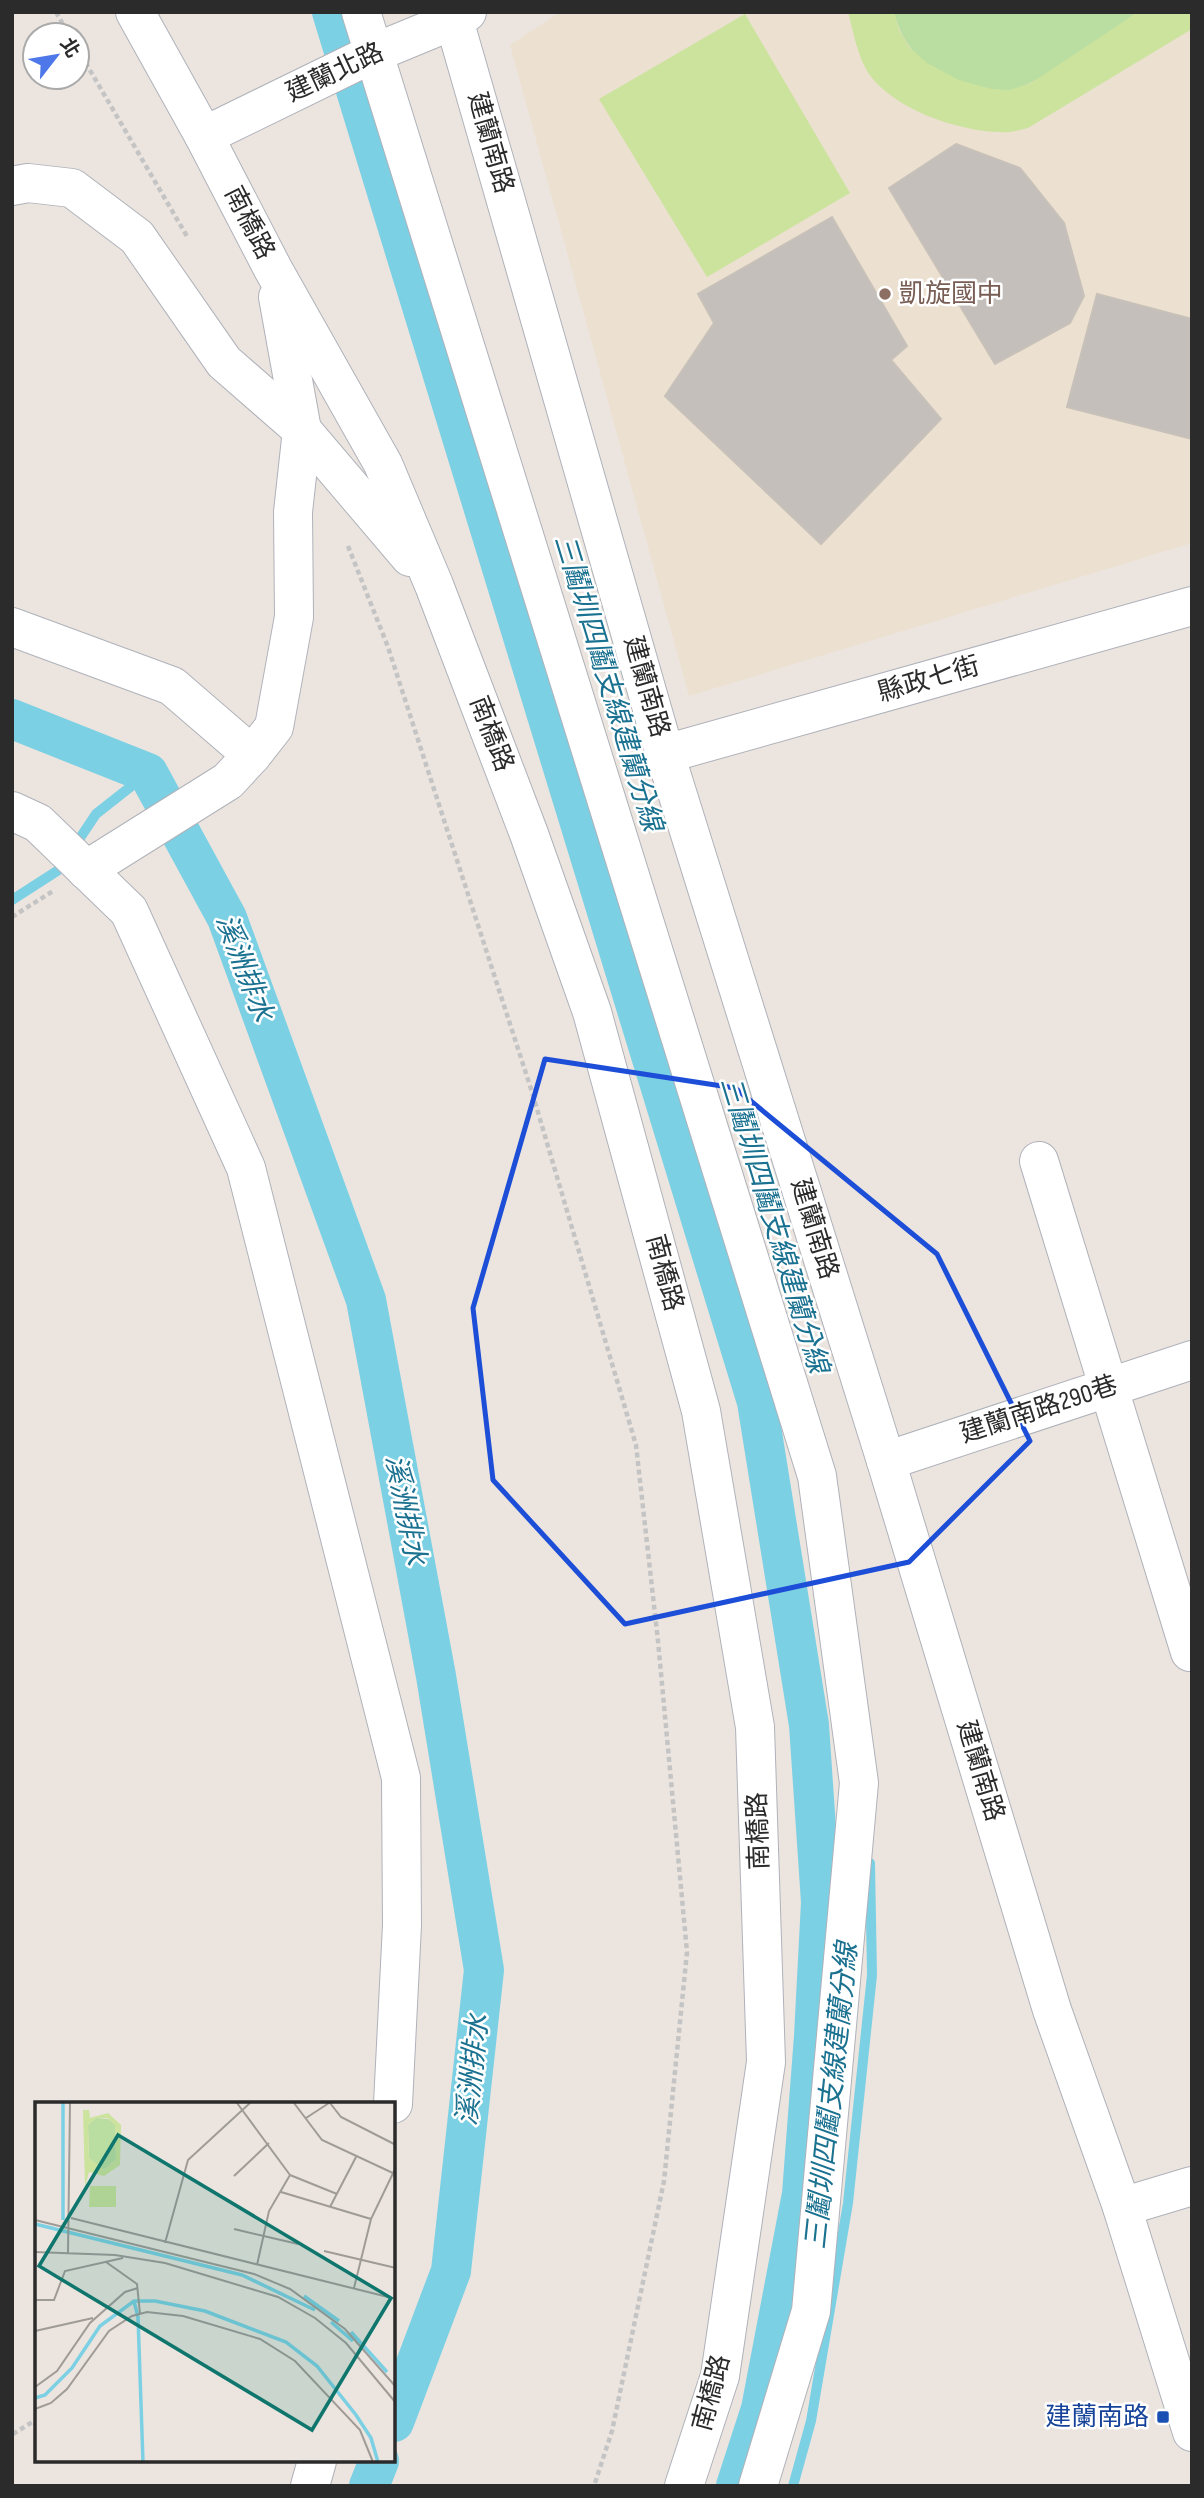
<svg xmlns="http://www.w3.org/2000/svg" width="1204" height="2498" viewBox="0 0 1204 2498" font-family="'Sofia Sans Condensed','Noto Sans TC',sans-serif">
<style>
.education{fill:#ece0d0}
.green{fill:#badda1}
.pitch{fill:#cbe39d}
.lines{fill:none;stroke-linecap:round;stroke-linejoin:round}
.stream{stroke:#7cd0e4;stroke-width:10}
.canal{stroke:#7cd0e4;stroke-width:40}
.building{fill:#c4bfbb;stroke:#c7c1b9;stroke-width:2}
.minor-casing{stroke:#afb2ba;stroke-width:40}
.path{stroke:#c4c4c4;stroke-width:4.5;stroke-dasharray:5 3.5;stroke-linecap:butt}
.minor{stroke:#fff;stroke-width:38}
.marked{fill:none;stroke:#1d4ed8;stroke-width:5;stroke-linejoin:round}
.education-dot{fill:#8d6e63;stroke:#fff;stroke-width:2.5}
.transit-dot{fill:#1a4fb4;stroke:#fff;stroke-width:2.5}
.labels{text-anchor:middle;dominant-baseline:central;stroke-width:5;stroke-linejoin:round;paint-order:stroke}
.street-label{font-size:26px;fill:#2b2b2b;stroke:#fff}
.education-label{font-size:26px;fill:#785e54;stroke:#fff;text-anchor:start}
.transit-label{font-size:26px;fill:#164399;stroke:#fff;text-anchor:end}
.water-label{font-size:28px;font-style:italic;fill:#1a7190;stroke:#fff}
.inset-river{fill:none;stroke:#7cd0e4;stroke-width:3.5}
.inset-road{fill:none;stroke:#9f9b97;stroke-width:2}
.view{fill:#0f766e;fill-opacity:0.15;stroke:#0f766e;stroke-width:3.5}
.inset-edge{fill:none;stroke:#2b2b2b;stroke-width:3.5}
</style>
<rect width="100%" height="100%" fill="#ece5df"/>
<polygon class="education" points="560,12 1192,12 1192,543 689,696 510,45"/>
<path class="green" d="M894 12H1138C1111 30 1037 87 1010 90 988 92 961 82 942 73 916 59 901 41 894 12Z"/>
<g class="pitch">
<path d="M848 12H894L899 30 909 47 927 63 959 80 992 89 1010 90 1031 83 1138 12H1192V29L1028 128C1019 130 1010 133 1001 132 960 132 893 109 869 74 858 58 853 31 848 12Z"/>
<polygon points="745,14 850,193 707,277 599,99"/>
</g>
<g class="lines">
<g class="stream">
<polyline points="74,847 96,814 148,773"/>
<polyline points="12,900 57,871 65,860"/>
<polyline points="793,2486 811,2421 848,2203 872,1975 870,1863"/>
</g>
<g class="canal">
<polyline points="332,12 757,1402 809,1725 821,1902 814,2036 802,2194 761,2409 736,2486"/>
<polyline points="12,719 148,773 227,918 366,1300 436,1676 484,1970 451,2271 394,2422"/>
<polyline points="369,2486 379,2461"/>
</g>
</g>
<g class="building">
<polygon points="956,144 1020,168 1064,223 1084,296 1070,323 995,364 889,188"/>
<polygon points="832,217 907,346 891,360 941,419 821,544 665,396 714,323 698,294"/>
<polygon points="1097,294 1192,319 1192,439 1067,407"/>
</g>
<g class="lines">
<g class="minor-casing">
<g id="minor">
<polyline points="135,12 204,136 273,269 383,464 434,585 529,834 592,1012 701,1411 755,1727 766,2062 720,2376 684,2486"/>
<polyline points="361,12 817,1476 859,1783 811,2311 758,2486"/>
<polyline points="454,20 665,754 886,1461 1052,2010 1122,2207 1192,2432"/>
<polyline points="204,136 374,53 454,20 467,12"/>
<polyline points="12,186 28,183 72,188 137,237 224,362 302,430 410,557"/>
<polyline points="12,627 172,686 252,755"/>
<polyline points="665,754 1192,606"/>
<polyline points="12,811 38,823 129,911 246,1168 401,1778 402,1925 393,2104"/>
<polyline points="86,870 228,781 252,755 274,727 294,617 293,512 302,430 278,297"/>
<polyline points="1039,1161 1190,1652"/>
<polyline points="886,1461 1192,1360"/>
<polyline points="1122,2207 1192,2186"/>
<polyline points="310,2486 317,2461"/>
</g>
</g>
<g class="path">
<polyline points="56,12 69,35"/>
<polyline points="77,48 188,238"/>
<polyline points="348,546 388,647 532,1092 636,1445 658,1641 687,1952 664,2181 612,2431 594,2486"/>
<polyline points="12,917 53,891"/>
<polyline points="13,2434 37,2419"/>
</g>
<use href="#minor" class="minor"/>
</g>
<path class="marked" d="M545 1059 735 1088 937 1254 1030 1441 909 1562 625 1624 493 1480 473 1308Z"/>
<circle class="education-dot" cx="885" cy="294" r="7"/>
<rect class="transit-dot" x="1156" y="2410" width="14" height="14" rx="3.5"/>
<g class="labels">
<g class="street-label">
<text transform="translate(335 73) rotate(-25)">建蘭北路</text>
<text transform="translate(490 143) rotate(74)">建蘭南路</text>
<text transform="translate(249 223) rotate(63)">南橋路</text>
<text transform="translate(929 680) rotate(-16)">縣政七街</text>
<text transform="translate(646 687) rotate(74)">建蘭南路</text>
<text transform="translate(491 734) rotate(69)">南橋路</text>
<text transform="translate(814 1229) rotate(73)">建蘭南路</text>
<text transform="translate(664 1273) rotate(75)">南橋路</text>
<text transform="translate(1039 1410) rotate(-18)">建蘭南路290巷</text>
<text transform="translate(980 1771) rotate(73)">建蘭南路</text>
<text transform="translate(759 1831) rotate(-92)">南橋路</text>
<text transform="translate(712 2393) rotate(-75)">南橋路</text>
</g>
<g class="education-label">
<text x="899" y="294">凱旋國中</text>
</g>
<g class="transit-label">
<text x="1149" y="2417">建蘭南路</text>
</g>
<g class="water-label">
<text transform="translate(608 683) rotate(73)">三鬮圳四鬮支線建蘭分線</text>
<text transform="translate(244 968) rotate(69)">溪洲排水</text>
<text transform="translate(774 1225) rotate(73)">三鬮圳四鬮支線建蘭分線</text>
<text transform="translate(405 1510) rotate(79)">溪洲排水</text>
<text transform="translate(473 2070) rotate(-84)">溪洲排水</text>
<text transform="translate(832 2096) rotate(-84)">三鬮圳四鬮支線建蘭分線</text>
</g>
</g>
<g transform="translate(35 2102)">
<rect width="360" height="360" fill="#ece5df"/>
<path d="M61 16 74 17 80 23 81 57 69 68 54 56 53 23Z" fill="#badda1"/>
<path d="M48 8H54L55 16 73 11 86 23 85 63 69 74 54 70 50 85ZM61 16H73L80 23 81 57 69 68 54 56 53 23ZM55 84H81V105H54Z" fill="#cbe39d" fill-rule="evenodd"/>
<path class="inset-river" d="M28 1V118M0 122 207 173 280 208M269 194 304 219M99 199 103 215 108 360M296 220 318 239M316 230 352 270M0 296 10 293 37 266 65 224 99 199H120L170 209 251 240 282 264 321 313 336 336 343 360"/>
<path class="inset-road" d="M202 1 255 73M259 1 287 38 360 72M295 1 306 15 361 43M271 16 294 1M255 73 302 92M199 74 234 41M246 90 336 117M295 105 321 55M36 116 361 197M0 118 219 172 255 187 310 227 361 285M199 127 263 142M130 141 153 58 215 1M289 149 361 166M0 150 80 153 130 161 243 195 280 216 311 241 361 301M33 151 35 1M71 160 102 182 105 212M222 163 234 109 255 73M319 186 336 117 361 65M0 198H19L30 169 88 156M0 229 58 216M0 285 22 269 55 221 90 190 103 186M0 307 16 301 32 287 74 229 97 214 112 210 148 214 225 237 260 259 325 328 338 360"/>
<path class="view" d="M83 33 356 196 277 328 4 164Z"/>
<rect width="360" height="360" class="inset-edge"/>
</g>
<rect width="1204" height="2498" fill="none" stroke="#2b2b2b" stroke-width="28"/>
<g transform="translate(56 56) rotate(59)"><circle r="33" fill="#ffffff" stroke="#aaaaaa" stroke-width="2"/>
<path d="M0-5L12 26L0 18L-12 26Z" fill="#4e77e9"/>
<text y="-10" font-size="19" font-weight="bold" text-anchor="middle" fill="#2b2b2b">北</text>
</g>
</svg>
